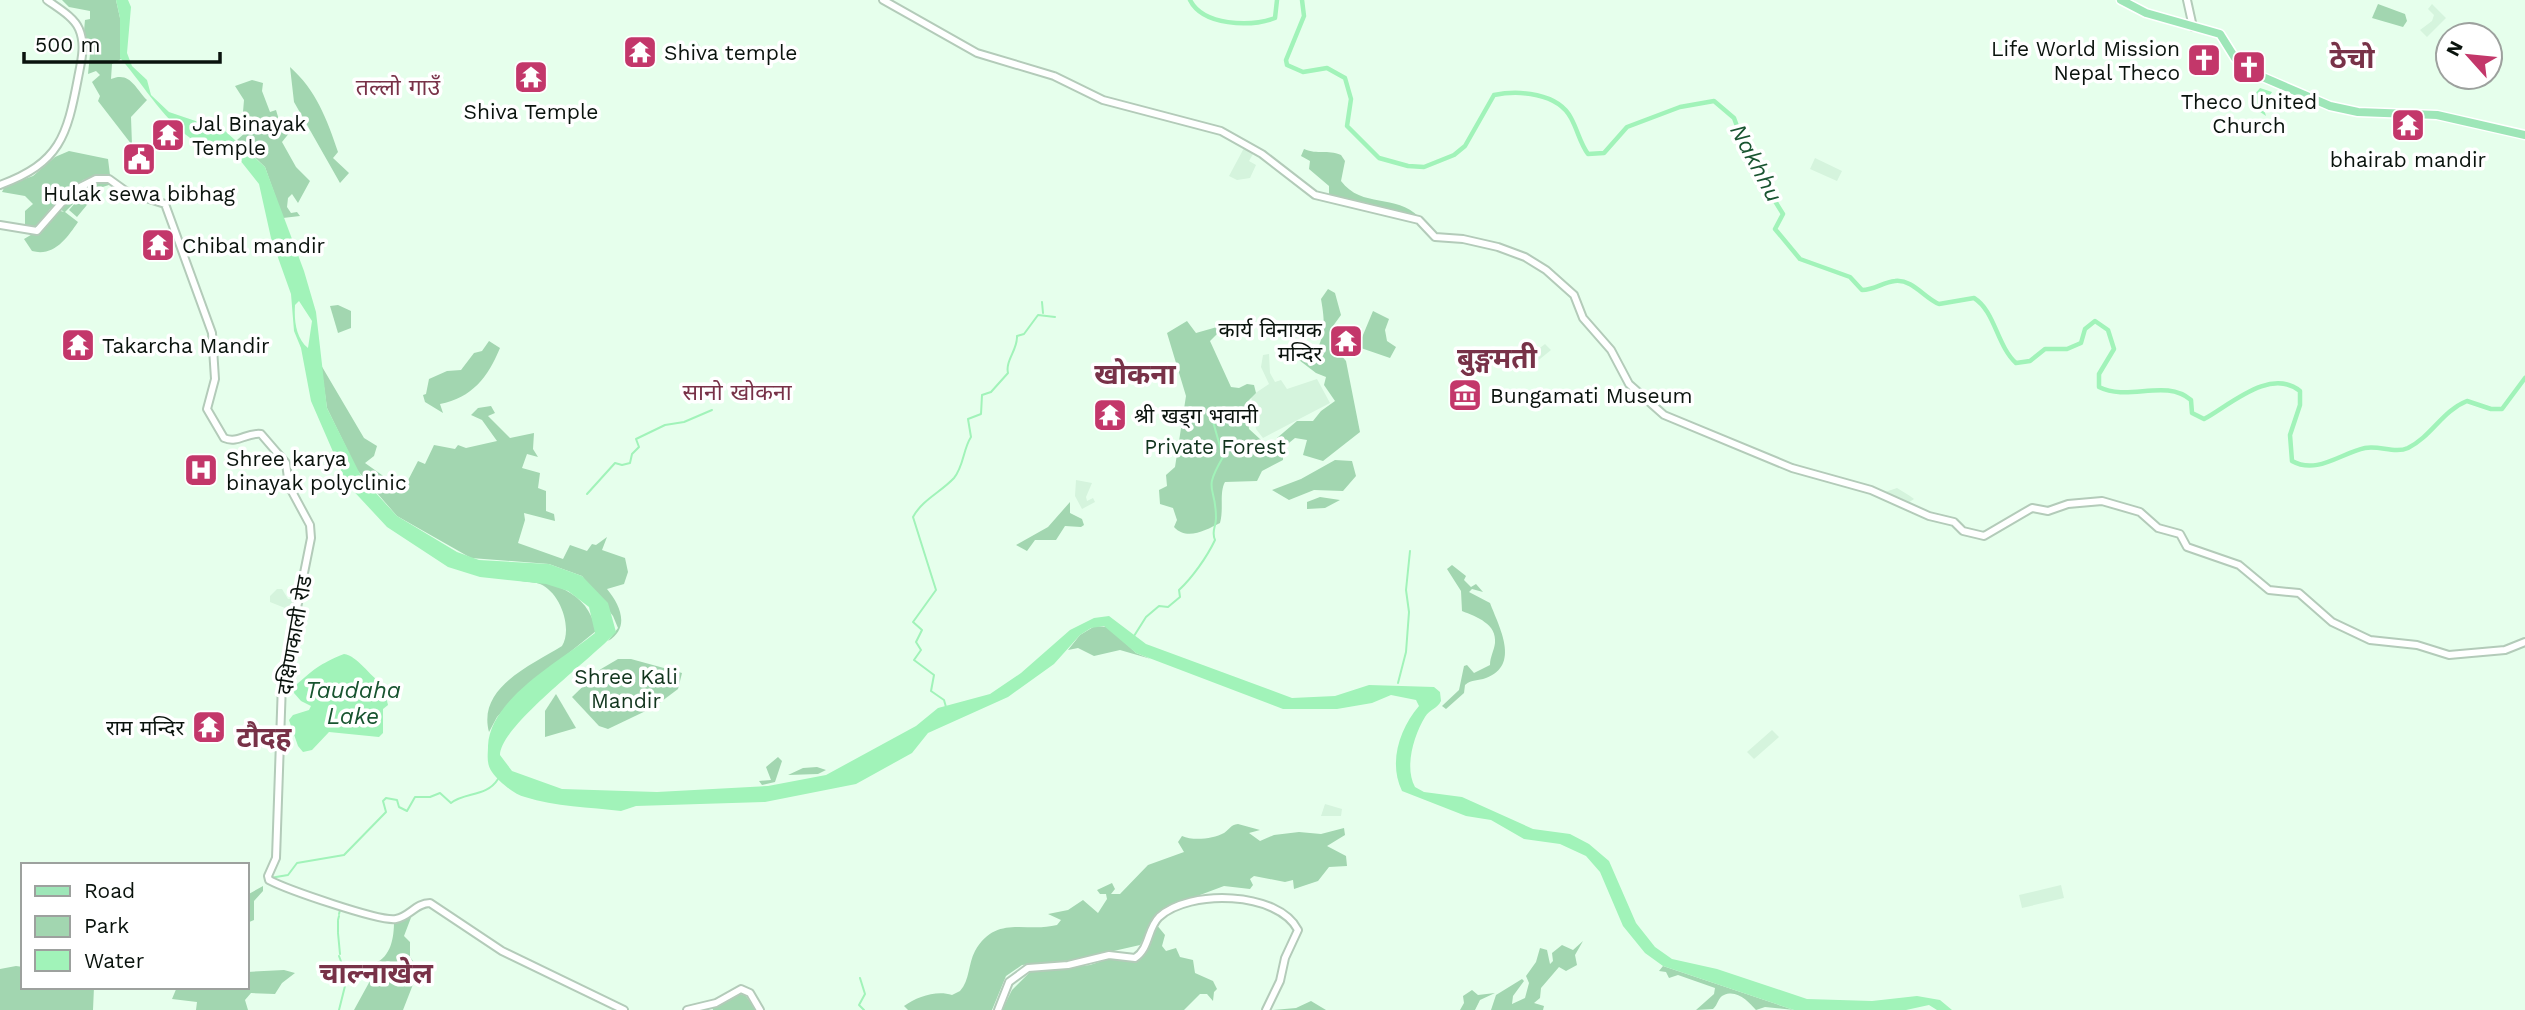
<svg xmlns="http://www.w3.org/2000/svg" width="2525" height="1010" viewBox="0 0 2525 1010" font-family="'Work Sans','Noto Sans Devanagari',sans-serif">
<style>
.built{fill:#d5f4dd}
.green{fill:#a2d6b0}
.water{fill:#a1f3b9;fill-rule:evenodd}
.lines{fill:none;stroke-linecap:round;stroke-linejoin:round}
.stream{stroke:#a1f3b9;stroke-width:2}
.river{stroke:#a1f3b9;stroke-width:4.5}
.secondary-casing{stroke:#b3cbb9;stroke-width:10}
.primary-casing{stroke:#fff;stroke-width:11}
.secondary{stroke:#fff;stroke-width:6}
.primary{stroke:#9ee6b8;stroke-width:8}
.labels{text-anchor:middle;dominant-baseline:central;stroke-width:7;stroke-linejoin:round;paint-order:stroke}
.poi-label{font-size:21px;fill:#0a130d;stroke:#fff;text-anchor:start}
.park-label{font-size:21px;fill:#12351e;stroke:#fff}
.street-label{font-size:21px;fill:#0a130d;stroke:#fff}
.neighbourhood-label{font-size:23px;fill:#783248;stroke:#fff}
.water-label{font-size:23px;font-style:italic;fill:#185430;stroke:#fff}
.district-label{font-size:28px;font-weight:bold;fill:#783248;stroke:#fff}
</style>
<rect width="100%" height="100%" fill="#e6ffec"/>
<g class="built">
<polygon points="2432,4 2446,18 2427,37 2420,30 2432,21 2434,15 2428,9"/>
<polygon points="697,41 708,58 695,62 687,50"/>
<polygon points="1244,148 1253,154 1249,161 1256,165 1250,178 1237,180 1229,176"/>
<polygon points="1815,158 1842,171 1837,181 1810,169"/>
<polygon points="1545,344 1551,350 1535,363 1522,349 1528,346 1532,354"/>
<polygon points="1269,354 1270,373 1275,382 1281,380 1287,389 1317,379 1330,403 1263,438 1256,429 1251,396 1269,384 1261,367 1263,355"/>
<polygon points="1076,480 1092,483 1086,497 1087,501 1093,498 1095,502 1082,509 1075,496"/>
<polygon points="1897,488 1910,496 1914,499 1905,505 1882,493"/>
<polygon points="277,589 282,589 288,599 298,598 295,612 270,602 270,596"/>
<polygon points="1772,730 1779,737 1754,759 1747,752"/>
<polygon points="1325,804 1342,809 1341,816 1321,816"/>
<polygon points="2061,885 2064,898 2022,908 2019,895"/>
</g>
<g class="green">
<path d="M62 0H116L120 18 121 59 112 64 111 79C130 71 135 88 147 100L131 117 132 145 98 101 100 96 92 82 100 75 96 71 88 74 90 54C82 45 84 31 85 20L90 19V11L69 7Z"/>
<polygon points="2378,4 2405,14 2407,21 2403,27 2372,18"/>
<path d="M290 67C316 90 327 119 338 152L333 158 349 173 340 183 294 102Z"/>
<polygon points="252,80 263,83 262,91 270,112 276,110 279,120 290,132 282,142 296,167 310,181 298,203 292,194 288,198 287,207 291,213 297,212 300,216 283,218 265,167 237,140 245,133 252,135 259,127 243,112 244,100 235,86"/>
<path d="M1304 149C1318 155 1327 149 1341 155L1345 161 1341 181C1362 209 1396 193 1419 217L1356 204 1329 195V186L1309 169 1310 161 1301 156Z"/>
<polygon points="69,151 108,159 110,175 83,180 49,210 47,216 35,230 28,230 25,226 25,211 33,204 25,196 2,192 5,186 33,176 55,157"/>
<path d="M103 178 112 184 84 193 91 200 77 217 69 210 82 195 65 212 78 222C67 238 54 257 32 251L24 239 46 226 57 210 64 212 59 208 72 193Z"/>
<path d="M1328 289 1335 293 1341 315 1333 326 1340 354 1346 361 1360 432 1323 461 1303 455 1307 440 1295 438 1284 447 1277 438 1297 421H1313L1321 411 1335 401 1324 385 1326 377 1316 373 1299 360 1314 355C1326 335 1325 322 1321 299Z"/>
<polygon points="338,305 351,311 351,328 338,333 330,306"/>
<polygon points="1373,311 1389,319 1385,330 1387,341 1396,347 1390,358 1358,347"/>
<path d="M1187 321 1196 333 1217 327V334L1210 341 1231 387 1239 388 1247 384 1254 385 1256 393 1246 403 1249 429 1273 451 1283 449V460L1262 471 1257 481 1225 482C1219 493 1224 509 1220 523 1206 530 1187 541 1174 527L1177 520 1173 508 1160 504 1159 490 1167 486 1166 475 1175 467 1186 396 1167 333Z"/>
<path d="M489 341 500 348C488 377 472 398 440 404L443 413 425 402 423 395 426 394 429 379 447 371 461 370 474 353 482 351Z"/>
<path d="M321 365 364 438 377 446 374 456 365 463 403 490 418 461 425 464 434 445 455 449 458 445 466 448 497 441 482 420 471 415 478 408 491 406 495 413 488 416 510 438 534 433 533 449 538 457 527 454 522 468 540 473 538 488 546 491V511L554 514 555 521 524 513 525 520 518 543 563 559 570 545 587 551 592 544 596 545 607 537 602 550 625 558 628 572 624 584 607 589C621 606 630 628 608 641L618 628 613 616 582 576 549 564 471 558 397 516 357 470 327 408Z"/>
<polygon points="1335,460 1352,461 1356,476 1343,491 1314,490 1289,500 1272,490 1301,479"/>
<polygon points="1320,497 1340,500 1325,508 1307,509 1307,502"/>
<polygon points="1070,502 1070,513 1082,519 1084,525 1081,527 1065,526 1056,540 1035,540 1027,551 1016,545 1048,527"/>
<path d="M1452 565 1466 576 1464 580 1471 587 1476 584 1483 592 1472 589 1469 592 1490 603C1499 627 1521 665 1486 678 1478 681 1472 679 1465 685L1464 693 1446 709 1442 706 1459 690 1464 666 1467 665 1474 673 1490 665C1490 657 1494 651 1495 643 1497 624 1477 617 1462 611L1461 591 1447 569Z"/>
<path d="M513 578C551 581 588 590 596 631L517 695 497 717 489 732C477 687 532 665 562 646 573 628 560 592 540 584 531 581 521 583 513 578Z"/>
<polygon points="1095,626 1108,627 1136,653 1151,659 1120,650 1094,656 1078,648 1068,650 1080,635"/>
<polygon points="618,659 631,659 682,673 678,689 654,707 608,729 599,726 572,697 601,669"/>
<polygon points="556,694 576,728 545,737 545,711"/>
<polygon points="778,757 782,761 775,782 762,785 759,781 771,780 766,767"/>
<polygon points="817,767 826,770 818,774 788,775 803,768"/>
<path d="M1238 824 1260 830 1249 833 1260 841 1274 835 1299 832 1321 834 1344 828 1345 835 1327 846 1346 856 1347 866 1329 867 1318 881 1294 889 1293 880 1285 882 1254 876 1250 879 1253 885 1250 889 1224 886 1168 907 1152 923 1140 945 1074 960 1022 965 1006 976 992 1010H908L904 1006C917 997 936 990 952 995L960 991C970 980 968 964 975 951 996 914 1026 933 1057 925L1061 920 1048 914 1068 910 1083 900 1098 913 1107 899 1106 894H1100L1097 890 1112 883 1115 889 1111 894H1120L1148 865 1184 852 1178 842 1182 836C1193 841 1213 839 1224 833 1230 829 1230 825 1238 824Z"/>
<polygon points="263,886 263,891 254,901 254,920 247,923 247,895"/>
<path d="M412 915 404 936 410 942V957L419 969 403 1010H354L371 979 375 963C391 957 394 937 394 922Z"/>
<polygon points="1156,924 1165,935 1162,946 1166,951 1176,948 1180,957 1193,960 1195,973 1213,981 1217,989 1214,992 1213,1001 1207,994 1200,994 1184,1010 1002,1010 1012,990 1030,972 1090,965 1111,958 1141,959"/>
<polygon points="1583,941 1575,955 1577,965 1566,971 1559,967 1541,988 1540,998 1534,1003 1544,1006 1543,1010 1491,1010 1496,995 1522,979 1524,981 1513,996 1512,1004 1525,998 1529,983 1526,976 1536,962 1540,948 1547,950 1550,964 1553,961 1552,953 1562,945 1573,950"/>
<polygon points="16,966 23,967 23,987 94,987 93,1010 0,1010 0,969"/>
<path d="M1663 966 1794 1010 1765 1007 1756 1010C1749 1002 1737 989 1724 995 1718 997 1718 1005 1713 1009L1696 1010 1714 994 1715 988 1678 975 1669 978 1666 972 1659 971Z"/>
<polygon points="284,970 295,973 282,983 275,994 251,993 245,1000 248,1010 196,1010 197,1002 172,999 177,987 247,987 247,972"/>
<polygon points="1472,990 1478,995 1495,993 1480,1000 1475,1010 1460,1010 1464,1003 1463,996"/>
<polygon points="736,993 745,995 757,1010 713,1010 712,1007"/>
<polygon points="1311,1001 1326,1010 1273,1010 1296,1008"/>
</g>
<g class="water">
<path d="M116 0H128L131 7 127 53 132 66 147 80 151 95 169 112 225 131 265 167 304 271 316 312 327 408 362 478 397 516 457 552 479 560 549 564 582 576 608 603 616 632C593 658 500 726 500 755L512 771 562 789 657 792 768 786 826 775 916 726 938 708 990 694 1021 673 1070 630 1094 618 1109 616 1146 644 1292 698 1335 696 1369 685 1434 687 1440 692 1441 701C1437 709 1430 709 1425 717 1414 735 1404 767 1415 787L1424 792 1462 797 1533 829 1570 834 1589 844 1609 861 1636 923 1655 947 1672 959 1717 969 1807 999 1872 1001 1917 996 1940 1000 1952 1010H1937L1929 1005 1906 1010H1794L1663 966 1645 953 1623 926 1600 872 1586 856 1560 844 1524 839 1491 820 1466 816 1402 791C1388 762 1400 728 1419 706L1416 700 1391 695 1372 703 1337 709H1283L1136 653 1104 626 1091 628 1080 635 1054 664 1008 697 928 733 912 753 856 784 765 802 636 806 621 811C590 807 555 807 525 797 514 794 499 782 492 772 486 763 488 756 488 746 490 698 561 661 595 633L589 607 568 591 546 584 480 577 448 567 387 527 347 484 311 401 301 348 294 331 291 294 271 238 259 184 232 150C182 156 148 88 120 58V18ZM299 301 312 321 308 348C296 338 294 321 295 305Z"/>
<polygon points="2260,88 2272,92 2263,106 2266,116 2253,107 2254,95"/>
<path d="M344 654C358 656 369 676 383 684L388 705 383 709V733L379 737 329 732 312 750 303 752 298 746 289 720 293 715 309 710 311 706 301 701 294 693 295 686C313 670 319 664 344 654Z"/>
</g>
<g class="lines">
<g class="stream">
<polyline points="1042,302 1043,313"/>
<polyline points="587,494 615,463 622,465 630,463 632,454 639,447 636,439 665,425 684,422 712,410"/>
<path d="M1134 636 1146 617 1159 606 1168 607 1180 597 1179 590C1192 578 1207 557 1215 540 1211 531 1216 527 1216 518 1216 484 1202 493 1223 457L1212 418"/>
<polyline points="1398,683 1406,652 1409,612 1406,590 1410,551"/>
<path d="M946 707 944 700 931 691 934 675 914 660 921 650 916 642 922 630 913 622 936 590 913 517C922 500 941 492 954 478 964 466 963 449 971 437L968 419 981 414 982 395 991 392 1008 373C1005 361 1018 349 1017 336L1024 334 1038 315 1055 317"/>
<path d="M270 878 288 875 297 863 344 855 386 812 383 801 386 798 397 800 399 807 407 811 415 797H430L440 793 451 803C465 792 487 797 498 779"/>
<polyline points="339,914 340,910"/>
<polyline points="338,920 339,916"/>
<polyline points="338,932 338,921"/>
<polyline points="338,933 340,954"/>
<polyline points="339,956 346,975"/>
<polyline points="860,978 865,994 859,1005 864,1010"/>
<polyline points="339,1010 347,978"/>
</g>
<g class="river">
<path d="M1190 0C1203 26 1250 27 1275 18L1277 0"/>
<path d="M1302 0 1304 16 1286 60 1287 65 1303 72 1327 68 1345 78 1351 99 1347 126 1379 158 1408 166 1424 167 1454 155 1465 146 1494 95C1519 90 1558 93 1571 118 1578 131 1580 143 1588 154L1604 153 1627 127 1680 107 1714 101 1734 118 1749 159 1783 214 1775 229 1800 259 1850 277 1862 290C1875 290 1883 282 1895 281 1913 279 1924 298 1939 304L1974 298C1995 311 1997 346 2016 363L2030 361 2045 349H2067L2081 343 2085 329 2095 321 2108 330 2114 349 2099 374V387C2129 402 2165 378 2191 400L2192 413 2204 419C2230 405 2270 367 2300 391V405L2290 435 2292 461C2317 475 2341 453 2365 448 2379 445 2395 454 2408 448 2432 436 2442 411 2467 401L2491 409H2502L2525 378"/>
</g>
<g class="secondary-casing">
<g id="secondary">
<polyline points="883,0 977,53 1054,76 1103,100 1221,131 1262,154 1315,195 1419,220 1435,237 1463,239 1498,247 1525,257 1546,270 1574,295 1583,318 1611,350 1629,384 1664,415 1792,468 1871,490 1929,516 1954,522 1963,531 1984,536 2032,508 2048,511 2068,504 2102,501 2140,512 2158,528 2180,534 2187,547 2239,565 2269,590 2299,593 2332,622 2370,640 2417,645 2449,655 2505,650 2525,642"/>
<polyline points="2187,0 2193,27"/>
<path d="M0 185C60 163 67 136 78 78 81 62 86 45 79 29 74 17 58 8 47 0"/>
<path d="M0 225 37 231 72 191 96 179H109L127 192 165 204 212 333 215 379 207 409 224 438C238 444 247 432 261 434L286 463 289 486 310 525 311 538 282 683 276 858 268 876 269 880C286 889 380 922 396 919 409 917 416 903 430 903L502 951 624 1010"/>
<polyline points="687,1010 716,1003 741,989 750,993 760,1010"/>
<path d="M998 1010 1009 982 1028 968 1068 965 1109 955 1135 958C1150 948 1147 929 1159 917 1189 889 1278 891 1298 930L1285 958 1280 981 1266 1010"/>
</g>
</g>
<g class="primary-casing">
<polyline id="primary" points="2121,0 2146,13 2220,34 2235,58 2251,72 2330,106 2358,112 2437,115 2525,135"/>
</g>
<use href="#secondary" class="secondary"/>
<use href="#primary" class="primary"/>
</g>
<defs>
<g id="temple-square" transform="scale(1.75)"><rect x="-9" y="-9" width="18" height="18" rx="4" fill="#c3376a" stroke="#fff"/><path d="M0-6L5-2H3V0L6.5 2.5H4V6H1.5V3h-3V6H-4V2.5H-6.5L-3 0V-2H-5Z" fill="#fff"/></g>
<g id="church-square" transform="scale(1.75)"><rect x="-9" y="-9" width="18" height="18" rx="4" fill="#c3376a" stroke="#fff"/><path d="M-1.2-6h2.4v3.5h3.3v2.4h-3.3V6h-2.4V-.1h-3.3v-2.4h3.3Z" fill="#fff"/></g>
<g id="civic-square" transform="scale(1.75)"><rect x="-9" y="-9" width="18" height="18" rx="4" fill="#c3376a" stroke="#fff"/><path d="M-.6-6.5H3V-4.5H.6V-3L4-1V1h2V6H-6V1h2V-1L-.6-3ZM-1.2 2.5V6h2.4V2.5Z" fill="#fff"/></g>
<g id="museum-square" transform="scale(1.75)"><rect x="-9" y="-9" width="18" height="18" rx="4" fill="#c3376a" stroke="#fff"/><path d="M0-6L6-3V-2H-6V-3ZM-5-1h2V3h-2ZM-1-1h2V3h-2ZM3-1h2V3H3ZM-6 4H6V6H-6Z" fill="#fff"/></g>
<g id="hospital-square" transform="scale(1.75)"><rect x="-9" y="-9" width="18" height="18" rx="4" fill="#c3376a" stroke="#fff"/><path d="M-5-5h3v3.5h4V-5h3V5h-3V1.5h-4V5h-3Z" fill="#fff"/></g>
</defs>
<g fill-rule="evenodd">
<use href="#temple-square" x="640" y="52"/>
<use href="#church-square" x="2204" y="60"/>
<use href="#church-square" x="2249" y="67"/>
<use href="#temple-square" x="531" y="77"/>
<use href="#temple-square" x="2408" y="125"/>
<use href="#temple-square" x="168" y="135"/>
<use href="#civic-square" x="139" y="159"/>
<use href="#temple-square" x="158" y="245"/>
<use href="#temple-square" x="1346" y="341"/>
<use href="#temple-square" x="78" y="345"/>
<use href="#museum-square" x="1465" y="395"/>
<use href="#temple-square" x="1110" y="415"/>
<use href="#hospital-square" x="201" y="470"/>
<use href="#temple-square" x="209" y="727"/>
</g>
<g class="labels">
<g class="poi-label">
<text x="2180" y="48" text-anchor="end">Life World Mission<tspan x="2180" dy="24">Nepal Theco</tspan></text>
<text x="664" y="52">Shiva temple</text>
<text x="2249" y="101" text-anchor="middle">Theco United<tspan x="2249" dy="24">Church</tspan></text>
<text x="531" y="111" text-anchor="middle">Shiva Temple</text>
<text x="192" y="123">Jal Binayak<tspan x="192" dy="24">Temple</tspan></text>
<text x="2408" y="159" text-anchor="middle">bhairab mandir</text>
<text x="139" y="193" text-anchor="middle">Hulak sewa bibhag</text>
<text x="182" y="245">Chibal mandir</text>
<text x="1322" y="329" text-anchor="end">कार्य विनायक<tspan x="1322" dy="24">मन्दिर</tspan></text>
<text x="102" y="345">Takarcha Mandir</text>
<text x="1490" y="395">Bungamati Museum</text>
<text x="1134" y="415">श्री खड्ग भवानी</text>
<text x="226" y="458">Shree karya<tspan x="226" dy="24">binayak polyclinic</tspan></text>
<text x="184" y="727" text-anchor="end">राम मन्दिर</text>
</g>
<g class="park-label">
<text x="1215" y="446">Private Forest</text>
<text x="626" y="676">Shree Kali<tspan x="626" dy="24">Mandir</tspan></text>
</g>
<g class="street-label">
<text transform="translate(294 635) rotate(-80)">दक्षिणकाली रोड</text>
</g>
<g class="neighbourhood-label">
<text x="398" y="87">तल्लो गाउँ</text>
<text x="737" y="392">सानो खोकना</text>
</g>
<g class="water-label">
<text transform="translate(1756 163) rotate(62)">Nakhhu</text>
<text x="353" y="690">Taudaha<tspan x="353" dy="26">Lake</tspan></text>
</g>
<g class="district-label">
<text x="2352" y="58">ठेचो</text>
<text x="1497" y="358">बुङ्गमती</text>
<text x="1135" y="374">खोकना</text>
<text x="264" y="737">टौदह</text>
<text x="376" y="973">चाल्नाखेल</text>
</g>
</g>
<rect x="21" y="863" width="228" height="126" fill="#ffffff" stroke="#9da19e" stroke-width="2"/>
<rect x="35" y="886" width="35" height="10" fill="#9ee6b8" stroke="#9da19e" stroke-width="2"/>
<text x="84" y="898" font-size="21" fill="#0a130d">Road</text>
<rect x="35" y="916" width="35" height="21" fill="#a2d6b0" stroke="#9da19e" stroke-width="2"/>
<text x="84" y="933" font-size="21" fill="#0a130d">Park</text>
<rect x="35" y="950" width="35" height="21" fill="#a1f3b9" stroke="#9da19e" stroke-width="2"/>
<text x="84" y="968" font-size="21" fill="#0a130d">Water</text>
<g transform="translate(2469 56) rotate(297)"><circle r="33" fill="#ffffff" stroke="#9da19e" stroke-width="2"/>
<path d="M0-5L12 26L0 18L-12 26Z" fill="#c3376a"/>
<text y="-10" font-size="19" font-weight="bold" text-anchor="middle" fill="#0a130d">N</text>
</g>
<path d="M24 52v10h196v-10" fill="none" stroke="#0a130d" stroke-width="3.5"/>
<text x="35" y="52" font-size="21" fill="#0a130d" stroke="#ffffff" stroke-width="5" paint-order="stroke">500 m</text>
</svg>
